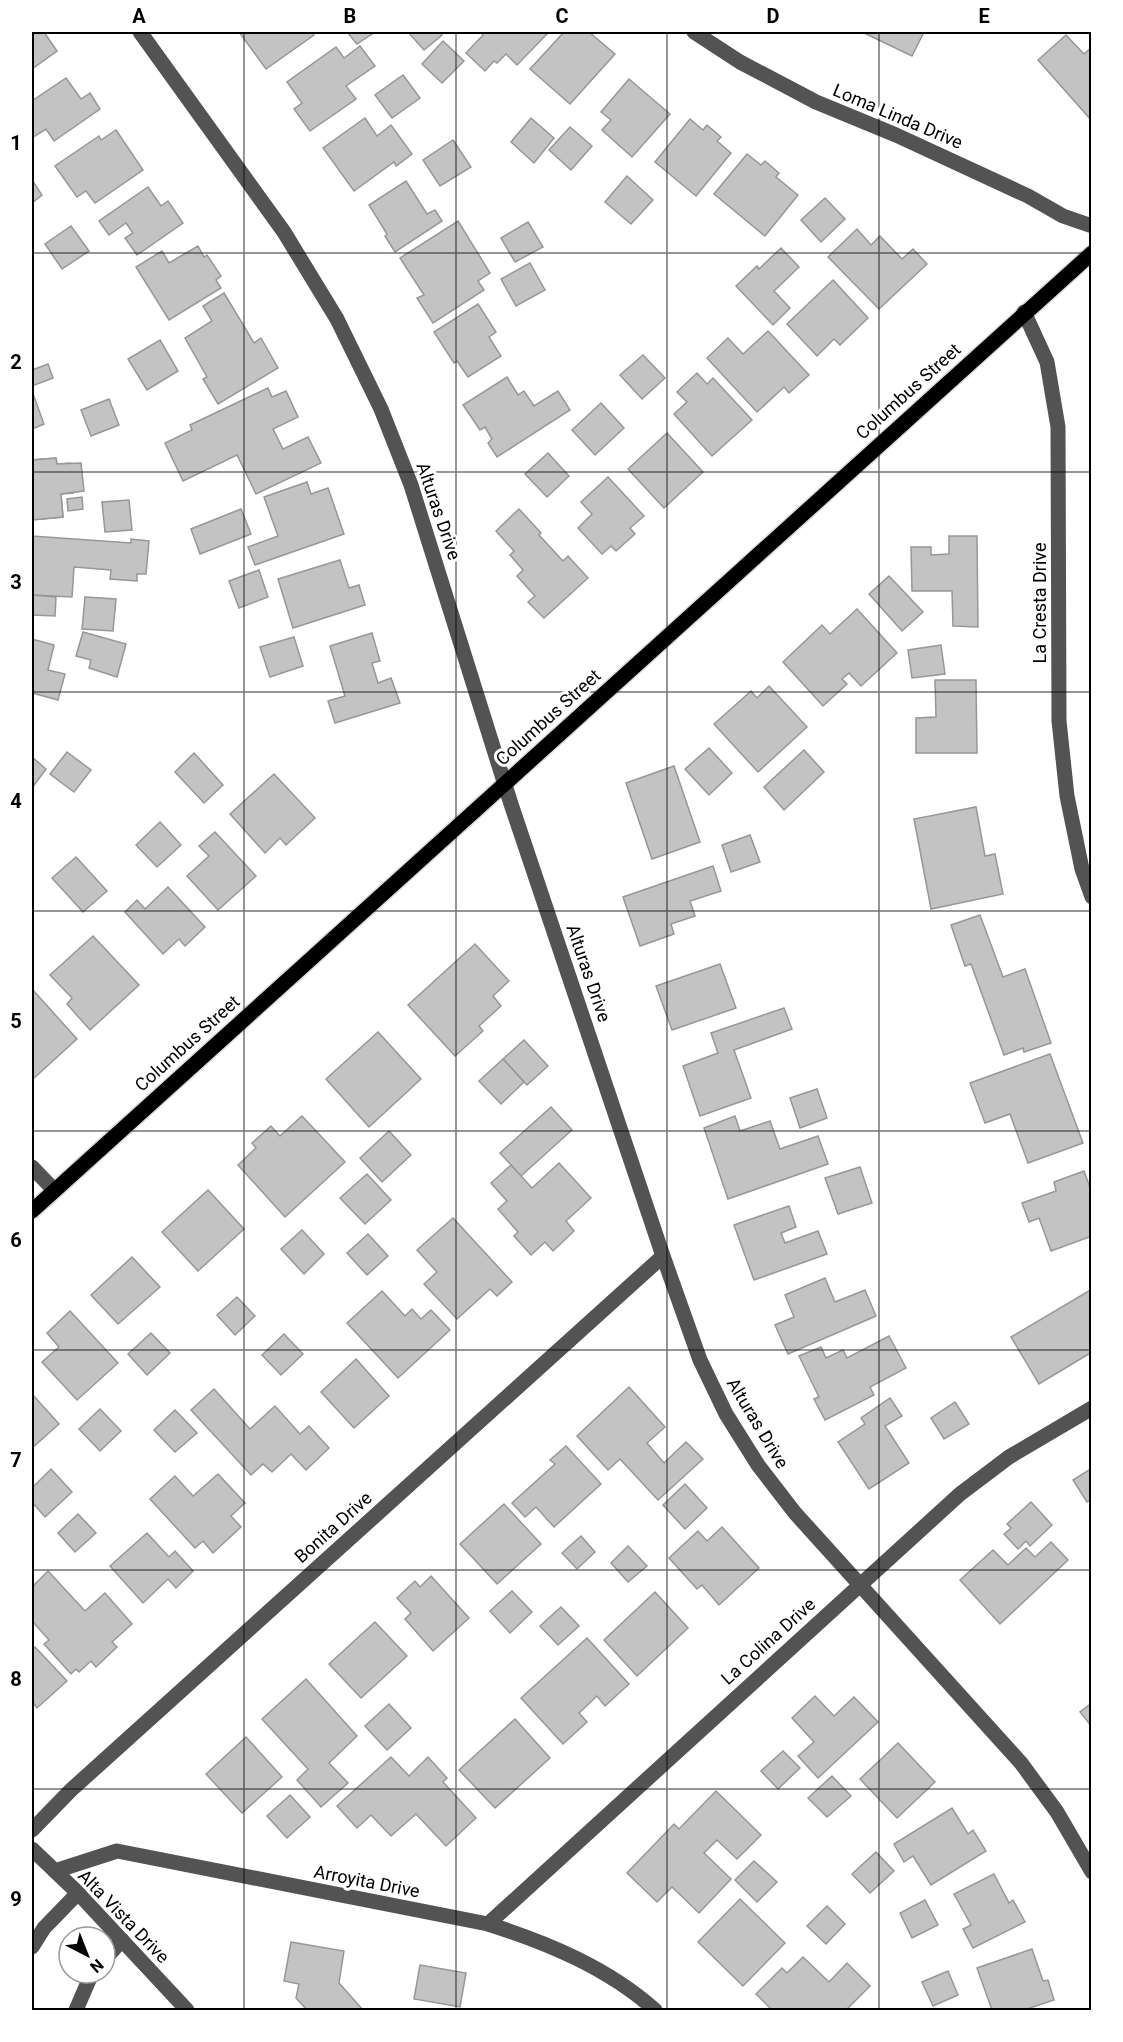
<svg xmlns="http://www.w3.org/2000/svg" width="1123" height="2042" viewBox="0 0 1123 2042" font-family="Roboto,sans-serif">
<style>
.building{fill:#c3c3c3;stroke:#979797;stroke-width:1.5}
.lines{fill:none;stroke-linecap:round;stroke-linejoin:round}
.major-casing{stroke:#dbdbdb;stroke-width:18}
.minor{stroke:#535353;stroke-width:15}
.major{stroke:#000;stroke-width:15}
.grid{fill:none;stroke:#000;stroke-width:1.5;stroke-opacity:0.55}
.labels{text-anchor:middle;dominant-baseline:central;stroke-width:6;stroke-linejoin:round;paint-order:stroke}
.street-label{font-size:18px;fill:#000;stroke:#fff}
.neatline{fill:none;stroke:#000;stroke-width:2}
.grid-label{font-size:20px;text-anchor:middle;font-weight:bold;fill:#000}
</style>
<rect width="100%" height="100%" fill="#fff"/>
<g class="building">
<polygon points="32,32 44,32 57,51 32,69"/>
<polygon points="239,32 312,32 314,35 266,69"/>
<polygon points="347,32 375,32 357,44"/>
<polygon points="408,32 440,32 442,35 424,50"/>
<polygon points="480,32 549,32 517,65 506,54 497,63 494,61 485,71 466,53 483,35"/>
<polygon points="564,32 589,32 615,54 570,104 530,69"/>
<polygon points="862,32 924,32 912,56"/>
<polygon points="1066,35 1084,54 1092,47 1092,121 1038,60"/>
<polygon points="443,41 464,61 442,83 422,64"/>
<polygon points="360,46 375,66 346,86 356,99 310,131 294,109 302,103 287,82 336,47 344,58"/>
<polygon points="403,75 420,98 392,118 375,95"/>
<polygon points="66,78 81,99 90,93 100,109 54,141 46,129 32,138 32,101"/>
<polygon points="629,79 670,114 632,157 602,130 611,120 601,112"/>
<polygon points="365,118 377,136 391,125 412,154 396,166 394,162 354,191 323,148"/>
<polygon points="531,118 554,138 534,163 511,142"/>
<polygon points="690,119 703,130 707,125 721,137 717,141 731,153 696,196 655,162"/>
<polygon points="570,127 592,146 571,170 549,150"/>
<polygon points="116,130 143,170 95,203 86,191 77,197 55,166 99,136 101,140"/>
<polygon points="453,140 471,167 440,186 423,160"/>
<polygon points="747,154 761,165 765,161 779,173 776,177 798,195 765,236 714,194"/>
<polygon points="627,176 653,200 631,224 605,202"/>
<polygon points="32,180 42,195 32,203"/>
<polygon points="406,181 427,214 435,210 442,221 395,252 385,236 387,234 369,205"/>
<polygon points="148,187 161,206 168,201 183,223 137,255 125,238 133,233 126,223 109,235 99,221"/>
<polygon points="825,198 845,219 821,242 801,220"/>
<polygon points="458,221 490,273 478,281 484,290 433,323 417,298 424,295 400,258"/>
<polygon points="528,222 543,247 515,262 501,238"/>
<polygon points="71,226 89,251 62,269 45,244"/>
<polygon points="857,229 871,245 880,236 902,259 913,249 927,264 879,309 828,257"/>
<polygon points="198,246 204,257 207,255 221,276 216,280 221,288 169,320 136,267 162,251 169,263"/>
<polygon points="781,248 799,267 774,291 790,308 773,325 736,286 757,266 759,269"/>
<polygon points="530,263 545,290 516,306 501,279"/>
<polygon points="833,280 868,318 840,345 834,339 817,356 787,324"/>
<polygon points="224,293 254,343 261,338 278,368 218,404 203,379 207,377 185,338 212,321 203,306"/>
<polygon points="478,304 496,332 489,337 501,356 468,377 457,361 454,363 434,332"/>
<polygon points="768,331 809,375 789,393 784,387 757,412 707,358 728,338 743,354"/>
<polygon points="160,340 178,371 147,390 128,359"/>
<polygon points="643,355 665,378 642,399 620,375"/>
<polygon points="48,364 53,378 32,386 32,370"/>
<polygon points="697,373 707,384 713,378 752,420 712,456 674,414 687,402 677,392"/>
<polygon points="507,377 518,395 524,391 534,406 558,391 570,410 497,457 488,443 492,439 485,427 480,430 463,405"/>
<polygon points="268,388 272,397 286,391 298,417 273,429 283,449 308,437 321,463 256,494 237,455 183,481 165,443 192,430 190,425"/>
<polygon points="32,391 44,424 32,429"/>
<polygon points="109,399 119,425 91,436 81,410"/>
<polygon points="601,403 624,428 595,455 572,430"/>
<polygon points="667,433 703,472 664,508 628,469"/>
<polygon points="548,453 569,476 547,497 525,474"/>
<polygon points="56,458 57,464 70,463 73,493 61,494 63,517 32,520 32,460"/>
<polygon points="56,458 57,464 81,463 84,491 61,494 63,517 32,520 32,460"/>
<polygon points="608,477 644,516 630,528 635,534 616,551 611,546 602,554 578,528 592,514 581,502"/>
<polygon points="307,482 311,494 328,488 344,534 255,565 248,547 278,536 264,497"/>
<polygon points="82,497 83,509 68,511 67,499"/>
<polygon points="129,500 132,530 105,532 102,502"/>
<polygon points="241,509 251,534 200,554 191,529"/>
<polygon points="519,509 541,533 539,535 563,561 568,556 588,578 544,618 528,602 535,596 517,576 523,570 510,555 514,551 496,531"/>
<polygon points="32,536 131,543 131,539 149,541 146,574 137,574 137,581 110,579 111,570 74,567 72,597 32,595"/>
<polygon points="949,536 977,536 978,627 953,626 952,591 912,591 911,547 931,547 931,555 949,554"/>
<polygon points="340,560 349,588 359,585 365,605 293,628 278,579"/>
<polygon points="259,570 268,597 239,608 229,581"/>
<polygon points="889,576 923,612 902,631 869,594"/>
<polygon points="32,595 56,597 55,616 32,615"/>
<polygon points="85,597 116,599 113,631 82,629"/>
<polygon points="857,609 897,653 861,686 849,673 842,679 847,684 823,706 783,662 822,625 830,634"/>
<polygon points="83,632 126,644 117,677 89,668 91,660 76,656"/>
<polygon points="372,633 380,661 372,663 378,683 391,678 400,703 335,723 328,701 345,696 330,646"/>
<polygon points="294,637 303,666 270,677 260,647"/>
<polygon points="32,639 54,645 48,670 65,674 58,700 32,693"/>
<polygon points="941,645 945,674 912,678 908,650"/>
<polygon points="935,680 976,680 977,753 916,753 916,718 936,717"/>
<polygon points="769,686 807,727 758,772 714,724 751,691 757,698"/>
<polygon points="709,748 732,773 709,795 685,769"/>
<polygon points="804,750 824,772 784,810 764,787"/>
<polygon points="67,752 91,770 74,792 50,774"/>
<polygon points="194,753 223,785 204,803 175,772"/>
<polygon points="32,757 46,769 32,788"/>
<polygon points="674,766 700,842 652,859 626,783"/>
<polygon points="274,774 315,818 286,845 280,838 265,853 230,814"/>
<polygon points="976,807 985,856 995,854 1003,894 931,909 914,819"/>
<polygon points="160,822 181,845 157,867 136,845"/>
<polygon points="215,832 256,876 218,910 187,876 209,856 199,846"/>
<polygon points="750,835 760,862 731,872 722,845"/>
<polygon points="76,857 107,891 83,912 52,878"/>
<polygon points="713,866 721,891 690,901 695,916 671,924 674,934 640,946 623,897"/>
<polygon points="168,887 205,927 185,946 179,939 163,954 125,912 137,900 145,909"/>
<polygon points="980,915 1003,977 1025,969 1051,1043 1024,1052 1023,1048 1004,1055 971,964 965,966 951,925"/>
<polygon points="93,936 139,985 90,1030 67,1004 72,998 50,975"/>
<polygon points="475,944 509,981 493,996 501,1006 479,1026 483,1031 455,1056 408,1005"/>
<polygon points="720,964 736,1008 672,1030 656,986"/>
<polygon points="32,989 77,1039 33,1079 32,1078"/>
<polygon points="784,1008 792,1029 734,1050 751,1098 700,1116 683,1066 718,1053 711,1033"/>
<polygon points="378,1032 421,1079 369,1127 326,1079"/>
<polygon points="524,1040 548,1066 527,1085 503,1059"/>
<polygon points="1050,1054 1083,1143 1028,1163 1010,1114 985,1123 970,1083"/>
<polygon points="503,1059 524,1082 501,1104 479,1081"/>
<polygon points="817,1089 827,1118 800,1128 790,1098"/>
<polygon points="551,1107 572,1130 521,1176 500,1153"/>
<polygon points="302,1116 345,1162 285,1217 238,1165 256,1148 252,1143 271,1126 280,1136"/>
<polygon points="735,1116 740,1131 770,1121 780,1149 818,1136 828,1164 728,1199 704,1128"/>
<polygon points="389,1131 411,1155 382,1182 360,1158"/>
<polygon points="559,1163 591,1198 566,1221 574,1231 553,1251 545,1242 531,1255 514,1236 518,1232 498,1209 507,1201 491,1183 511,1165 532,1188"/>
<polygon points="860,1167 872,1203 838,1214 825,1178"/>
<polygon points="1084,1171 1092,1193 1092,1236 1051,1251 1039,1218 1029,1222 1022,1203 1056,1191 1054,1182"/>
<polygon points="367,1174 391,1200 365,1224 340,1198"/>
<polygon points="208,1190 244,1229 198,1271 162,1232"/>
<polygon points="789,1206 796,1227 781,1233 785,1243 818,1231 827,1254 754,1280 734,1225"/>
<polygon points="453,1218 512,1282 497,1296 490,1289 457,1319 424,1284 437,1272 417,1250"/>
<polygon points="302,1230 324,1254 304,1274 281,1249"/>
<polygon points="368,1234 388,1256 367,1275 347,1253"/>
<polygon points="132,1257 160,1287 118,1324 91,1295"/>
<polygon points="825,1278 835,1302 865,1290 876,1316 788,1354 775,1325 794,1317 785,1295"/>
<polygon points="1092,1289 1092,1352 1039,1384 1011,1337"/>
<polygon points="382,1291 405,1316 412,1309 421,1319 431,1310 450,1330 398,1378 347,1323"/>
<polygon points="237,1297 255,1316 235,1335 217,1315"/>
<polygon points="70,1311 118,1363 77,1400 42,1362 59,1347 47,1333"/>
<polygon points="151,1333 170,1353 147,1375 128,1354"/>
<polygon points="284,1334 303,1354 281,1375 262,1355"/>
<polygon points="889,1336 906,1368 870,1387 874,1395 825,1420 814,1399 819,1397 799,1356 821,1347 826,1358 843,1350 847,1358"/>
<polygon points="356,1359 389,1396 354,1428 321,1392"/>
<polygon points="629,1387 665,1427 647,1443 664,1463 686,1442 703,1459 658,1500 620,1459 608,1470 577,1436"/>
<polygon points="214,1389 250,1429 275,1406 300,1434 309,1426 329,1448 306,1470 291,1454 272,1472 263,1464 251,1475 191,1410"/>
<polygon points="32,1394 59,1424 32,1448"/>
<polygon points="890,1398 902,1416 885,1426 909,1463 869,1489 838,1442 865,1424 861,1418"/>
<polygon points="955,1402 969,1424 944,1439 931,1418"/>
<polygon points="100,1409 121,1431 100,1451 79,1429"/>
<polygon points="175,1410 197,1433 175,1452 154,1430"/>
<polygon points="566,1446 601,1484 554,1527 536,1507 525,1517 512,1503 555,1464 550,1460"/>
<polygon points="1092,1468 1092,1499 1087,1502 1073,1480"/>
<polygon points="51,1469 72,1492 45,1517 32,1502 32,1488"/>
<polygon points="218,1474 245,1503 231,1516 241,1527 213,1553 203,1541 195,1548 150,1499 175,1476 193,1496"/>
<polygon points="685,1484 707,1508 685,1529 663,1505"/>
<polygon points="1031,1502 1052,1525 1030,1546 1026,1541 1018,1549 1004,1534 1011,1528 1007,1524"/>
<polygon points="504,1504 541,1544 497,1584 460,1544"/>
<polygon points="78,1514 96,1533 75,1552 58,1533"/>
<polygon points="722,1527 759,1568 719,1605 702,1585 697,1589 669,1558 698,1531 707,1541"/>
<polygon points="147,1533 169,1557 175,1551 193,1571 176,1588 168,1579 143,1603 110,1566"/>
<polygon points="581,1536 595,1552 577,1569 562,1553"/>
<polygon points="1051,1542 1068,1560 1000,1624 960,1580 993,1550 1008,1565 1026,1548 1035,1557"/>
<polygon points="628,1546 647,1566 628,1582 611,1563"/>
<polygon points="48,1571 85,1611 105,1593 132,1624 112,1642 117,1647 96,1667 91,1661 79,1672 76,1669 71,1674 44,1644 49,1640 32,1621 32,1587"/>
<polygon points="431,1576 469,1618 433,1651 405,1619 411,1613 397,1598 415,1581 420,1587"/>
<polygon points="512,1591 532,1612 510,1633 490,1611"/>
<polygon points="655,1592 688,1628 637,1676 604,1640"/>
<polygon points="561,1607 579,1626 558,1645 540,1626"/>
<polygon points="375,1622 407,1656 361,1698 329,1664"/>
<polygon points="587,1638 629,1684 605,1706 597,1696 579,1713 587,1722 563,1744 521,1698"/>
<polygon points="35,1647 67,1681 37,1708 32,1701 32,1650"/>
<polygon points="306,1679 357,1736 329,1763 348,1783 321,1807 297,1780 308,1769 262,1719"/>
<polygon points="815,1696 834,1716 854,1697 878,1722 818,1778 798,1756 814,1742 792,1718"/>
<polygon points="1092,1703 1092,1727 1080,1712"/>
<polygon points="389,1704 411,1728 387,1750 365,1726"/>
<polygon points="515,1719 550,1758 495,1808 459,1770"/>
<polygon points="246,1737 282,1777 242,1813 206,1774"/>
<polygon points="898,1743 935,1782 897,1818 860,1779"/>
<polygon points="783,1751 800,1768 778,1789 761,1771"/>
<polygon points="391,1757 409,1776 428,1757 447,1778 443,1782 476,1818 446,1846 416,1814 391,1836 371,1815 357,1828 337,1806"/>
<polygon points="832,1776 851,1796 827,1817 808,1798"/>
<polygon points="716,1791 761,1835 737,1859 717,1840 704,1853 731,1879 699,1913 672,1887 657,1902 627,1873 674,1824 679,1829"/>
<polygon points="290,1795 310,1817 287,1838 267,1816"/>
<polygon points="952,1808 968,1834 973,1830 986,1851 931,1885 913,1856 904,1862 894,1844"/>
<polygon points="876,1852 894,1871 870,1893 852,1874"/>
<polygon points="754,1861 777,1882 757,1902 735,1880"/>
<polygon points="994,1874 1009,1903 1013,1900 1025,1922 973,1948 963,1929 971,1925 954,1894"/>
<polygon points="740,1899 785,1943 743,1986 698,1942"/>
<polygon points="925,1900 938,1925 912,1938 900,1913"/>
<polygon points="827,1906 845,1924 826,1944 807,1926"/>
<polygon points="291,1942 344,1951 339,1983 363,2010 307,2010 296,1998 299,1984 284,1981"/>
<polygon points="1032,1949 1043,1981 1048,1980 1054,2000 1024,2010 992,2010 977,1968"/>
<polygon points="803,1957 829,1982 847,1963 870,1986 846,2010 772,2010 756,1994 782,1968 787,1973"/>
<polygon points="420,1965 466,1973 460,2007 414,1999"/>
<polygon points="948,1971 958,1995 933,2006 922,1982"/>
</g>
<g class="lines">
<g class="major-casing">
<polyline id="major" points="32,1211 1092,253"/>
</g>
<g class="minor">
<polyline points="140,32 284,232 337,319 381,409 411,485 511,804 663,1256 700,1360 726,1414 758,1465 795,1513 1021,1763 1057,1812 1092,1872"/>
<polyline points="694,32 740,62 816,102 896,135 1028,196 1063,216 1092,226"/>
<polyline points="1024,312 1047,362 1058,427 1059,721 1067,796 1082,869 1092,897"/>
<polyline points="32,1167 54,1190"/>
<polyline points="32,1830 71,1790 663,1256"/>
<polyline points="32,1849 78,1893 187,2010"/>
<path d="M55 1871 117 1851 488 1924C548 1943 608 1968 655 2010"/>
<polyline points="488,1924 960,1494 1009,1457 1092,1408"/>
<polyline points="32,1947 44,1928 78,1893"/>
<polyline points="105,1959 122,1940"/>
<polyline points="76,2010 92,1973"/>
</g>
<use href="#major" class="major"/>
</g>
<path class="grid" d="M244 32V2010M456 32V2010M667 32V2010M879 32V2010M32 253H1092M32 472H1092M32 692H1092M32 911H1092M32 1131H1092M32 1350H1092M32 1570H1092M32 1789H1092"/>
<g class="labels">
<g class="street-label">
<text transform="translate(898 116) rotate(23)">Loma Linda Drive</text>
<text transform="translate(908 391) rotate(-42)">Columbus Street</text>
<text transform="translate(439 511) rotate(71)">Alturas Drive</text>
<text transform="translate(1039 603) rotate(-90)">La Cresta Drive</text>
<text transform="translate(548 717) rotate(-42)">Columbus Street</text>
<text transform="translate(589 973) rotate(71)">Alturas Drive</text>
<text transform="translate(187 1043) rotate(-42)">Columbus Street</text>
<text transform="translate(758 1423) rotate(59)">Alturas Drive</text>
<text transform="translate(333 1527) rotate(-42)">Bonita Drive</text>
<text transform="translate(768 1641) rotate(-42)">La Colina Drive</text>
<text transform="translate(367 1881) rotate(11)">Arroyita Drive</text>
<text transform="translate(124 1916) rotate(46)">Alta Vista Drive</text>
</g>
</g>
<rect width="1123" height="2042" fill="none" stroke="#ffffff" stroke-width="66"/>
<g transform="translate(87 1955) rotate(138)"><circle r="28" fill="#ffffff" stroke="#999999" stroke-width="1.5"/>
<path d="M0-4.5L10 22L0 15L-10 22Z" fill="#000000"/>
<text y="-9" font-size="16" font-weight="bold" text-anchor="middle" fill="#000000">N</text>
</g>
<rect x="33" y="33" width="1057" height="1976" class="neatline"/>
<g class="grid-label">
<text x="139" y="23">A</text>
<text x="350" y="23">B</text>
<text x="562" y="23">C</text>
<text x="773" y="23">D</text>
<text x="984" y="23">E</text>
<text x="16" y="150">1</text>
<text x="16" y="369">2</text>
<text x="16" y="589">3</text>
<text x="16" y="808">4</text>
<text x="16" y="1028">5</text>
<text x="16" y="1247">6</text>
<text x="16" y="1467">7</text>
<text x="16" y="1686">8</text>
<text x="16" y="1906">9</text>
</g>
</svg>
